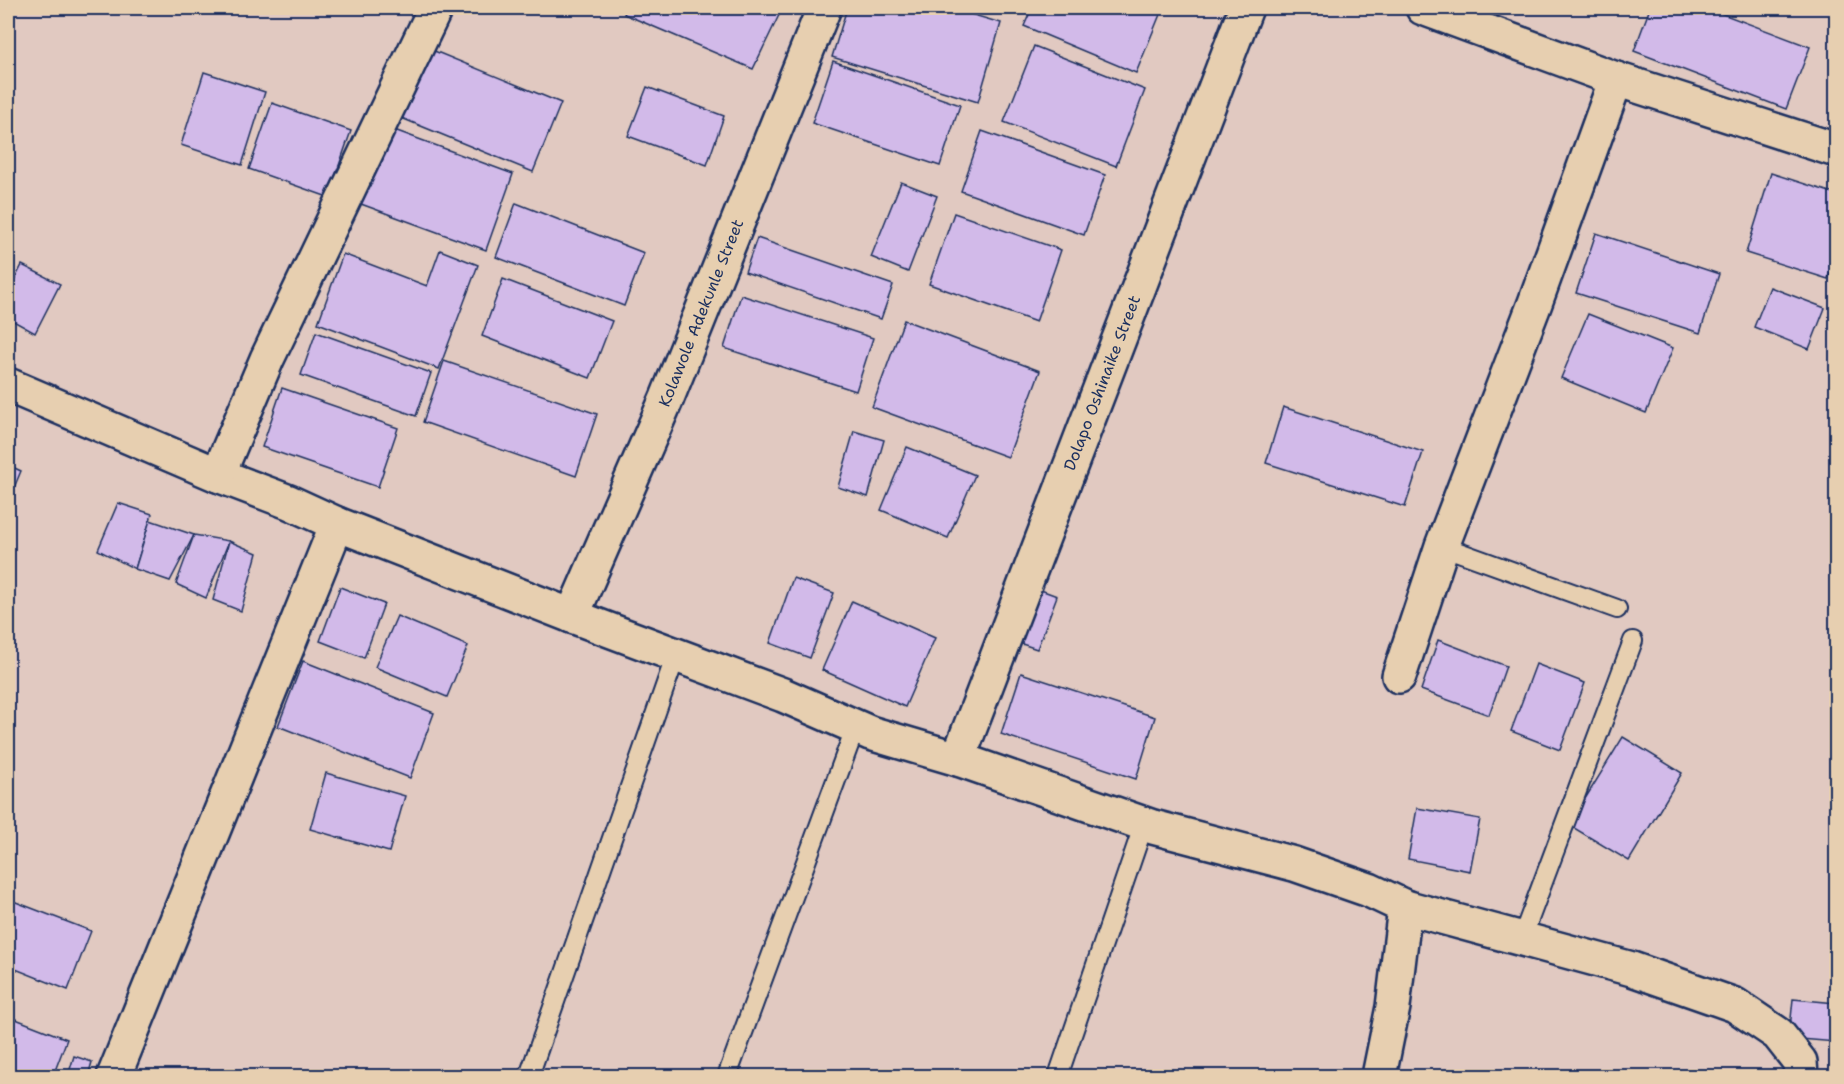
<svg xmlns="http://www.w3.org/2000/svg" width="1844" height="1084" viewBox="0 0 1844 1084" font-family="'Shantell Sans',sans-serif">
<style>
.building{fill:#d2bae9;stroke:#1b2f5e;stroke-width:1.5}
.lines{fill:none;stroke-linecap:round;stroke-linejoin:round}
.lane-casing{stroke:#1b2f5e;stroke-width:22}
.street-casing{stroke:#1b2f5e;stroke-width:38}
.lane{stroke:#e7cfb0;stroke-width:18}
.street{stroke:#e7cfb0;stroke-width:33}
.labels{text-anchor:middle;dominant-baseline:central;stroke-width:4.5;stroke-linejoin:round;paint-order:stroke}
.street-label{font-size:16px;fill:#1b2f5e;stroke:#e7cfb0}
</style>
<rect width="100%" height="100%" fill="#e1c9c1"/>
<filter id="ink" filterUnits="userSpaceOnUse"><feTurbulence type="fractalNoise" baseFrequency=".0167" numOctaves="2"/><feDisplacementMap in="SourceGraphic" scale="12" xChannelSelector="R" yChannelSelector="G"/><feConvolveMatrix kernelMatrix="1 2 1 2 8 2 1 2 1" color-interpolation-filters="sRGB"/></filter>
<g filter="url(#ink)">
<g class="building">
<polygon points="627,8 772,8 781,11 753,69 624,14"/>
<polygon points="847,8 950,8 1001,23 978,102 832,57"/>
<polygon points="1032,8 1149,8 1161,12 1136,73 1024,26"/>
<polygon points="1650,8 1707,8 1810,47 1786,109 1634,51"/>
<polygon points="1034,46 1145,90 1116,166 1004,122"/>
<polygon points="427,48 561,103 533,172 399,117"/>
<polygon points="833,61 960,105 940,166 812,123"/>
<polygon points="204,72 265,92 242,165 181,145"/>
<polygon points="647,87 724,116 707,165 628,136"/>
<polygon points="272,103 351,131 328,197 249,169"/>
<polygon points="389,128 513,174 486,250 361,204"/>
<polygon points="982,131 1105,175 1084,235 961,191"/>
<polygon points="1771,173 1836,194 1836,253 1828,279 1746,253"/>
<polygon points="901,182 937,196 908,272 871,257"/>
<polygon points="516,203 644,253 624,306 496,257"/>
<polygon points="954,213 1061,250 1036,322 929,284"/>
<polygon points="1596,233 1719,274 1700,333 1576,293"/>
<polygon points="757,238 893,285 881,319 745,272"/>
<polygon points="440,250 478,265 439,369 318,323 343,254 427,286"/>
<polygon points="8,252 13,255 8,267"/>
<polygon points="22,265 60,284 35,333 8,318 8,293"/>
<polygon points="503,279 612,321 590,378 482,336"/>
<polygon points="1770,287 1825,308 1809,349 1754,327"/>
<polygon points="741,295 873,338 856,391 724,348"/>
<polygon points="1588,314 1673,348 1646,413 1561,378"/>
<polygon points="904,320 1040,371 1008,457 872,407"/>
<polygon points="316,332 431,373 416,416 301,375"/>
<polygon points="444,361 597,414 576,476 423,422"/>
<polygon points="282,388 398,428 378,487 262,447"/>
<polygon points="1283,407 1423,452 1405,507 1266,463"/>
<polygon points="854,431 884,440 868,497 838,487"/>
<polygon points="907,447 975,475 948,538 881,510"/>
<polygon points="8,465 21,471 8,502"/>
<polygon points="118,503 152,514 135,569 98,550"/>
<polygon points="150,520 194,535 170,581 135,569"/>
<polygon points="194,535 229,541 206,598 176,584"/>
<polygon points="229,541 257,553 241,611 213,600"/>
<polygon points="793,578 834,593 810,658 770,643"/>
<polygon points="340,587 384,604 364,658 320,641"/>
<polygon points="1038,589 1057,596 1037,649 1019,643"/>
<polygon points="852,601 935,638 905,707 822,670"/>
<polygon points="397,616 468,646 447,697 375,667"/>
<polygon points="1438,640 1506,666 1489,715 1421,690"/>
<polygon points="303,661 434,713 410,778 278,726"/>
<polygon points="1536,664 1585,683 1560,750 1511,731"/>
<polygon points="1021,673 1155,717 1136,779 1001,734"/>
<polygon points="1623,737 1682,773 1629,861 1569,825"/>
<polygon points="326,773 405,796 389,852 310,829"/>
<polygon points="1417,808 1480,819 1470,871 1408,859"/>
<polygon points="8,899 91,931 68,990 8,966"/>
<polygon points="1793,999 1836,1003 1836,1042 1789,1038"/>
<polygon points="8,1016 67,1039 53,1076 8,1076"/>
<polygon points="74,1056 92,1062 88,1076 68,1076"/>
</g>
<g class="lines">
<g class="lane-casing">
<g id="lane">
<polyline points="1442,546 1617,609"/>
<polyline points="1522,938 1633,641"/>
<polyline points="529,1076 676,655"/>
<polyline points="727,1076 856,726"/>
<polyline points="1058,1076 1144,824"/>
</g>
</g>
<g class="street-casing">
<g id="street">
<polyline points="1423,8 1616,79 1836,150"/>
<polyline points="434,11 267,359 218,475 289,502 337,524 572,616 783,695 870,733 958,759 1153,827 1294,864 1369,890 1405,907 1393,1007 1379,1076"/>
<polyline points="8,385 218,475"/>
<polyline points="572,616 667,398 824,8"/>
<polyline points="1399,676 1442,546 1535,303 1616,79"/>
<polyline points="958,759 1246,8"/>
<polyline points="1405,907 1632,969 1735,1005 1778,1034 1800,1062 1801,1076"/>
<polyline points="114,1076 337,524"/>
</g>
</g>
<use href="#lane" class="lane"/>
<use href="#street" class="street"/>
</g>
</g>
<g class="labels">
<g class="street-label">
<text transform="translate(701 313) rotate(-68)">Kolawole Adekunle Street</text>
<text transform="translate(1102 383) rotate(-69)">Dolapo Oshinaike Street</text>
</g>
</g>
<rect width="1844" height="1084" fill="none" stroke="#e7cfb0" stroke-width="30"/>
<rect x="15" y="15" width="1814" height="1054" fill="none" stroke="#1b2f5e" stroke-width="2" filter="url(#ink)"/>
</svg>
